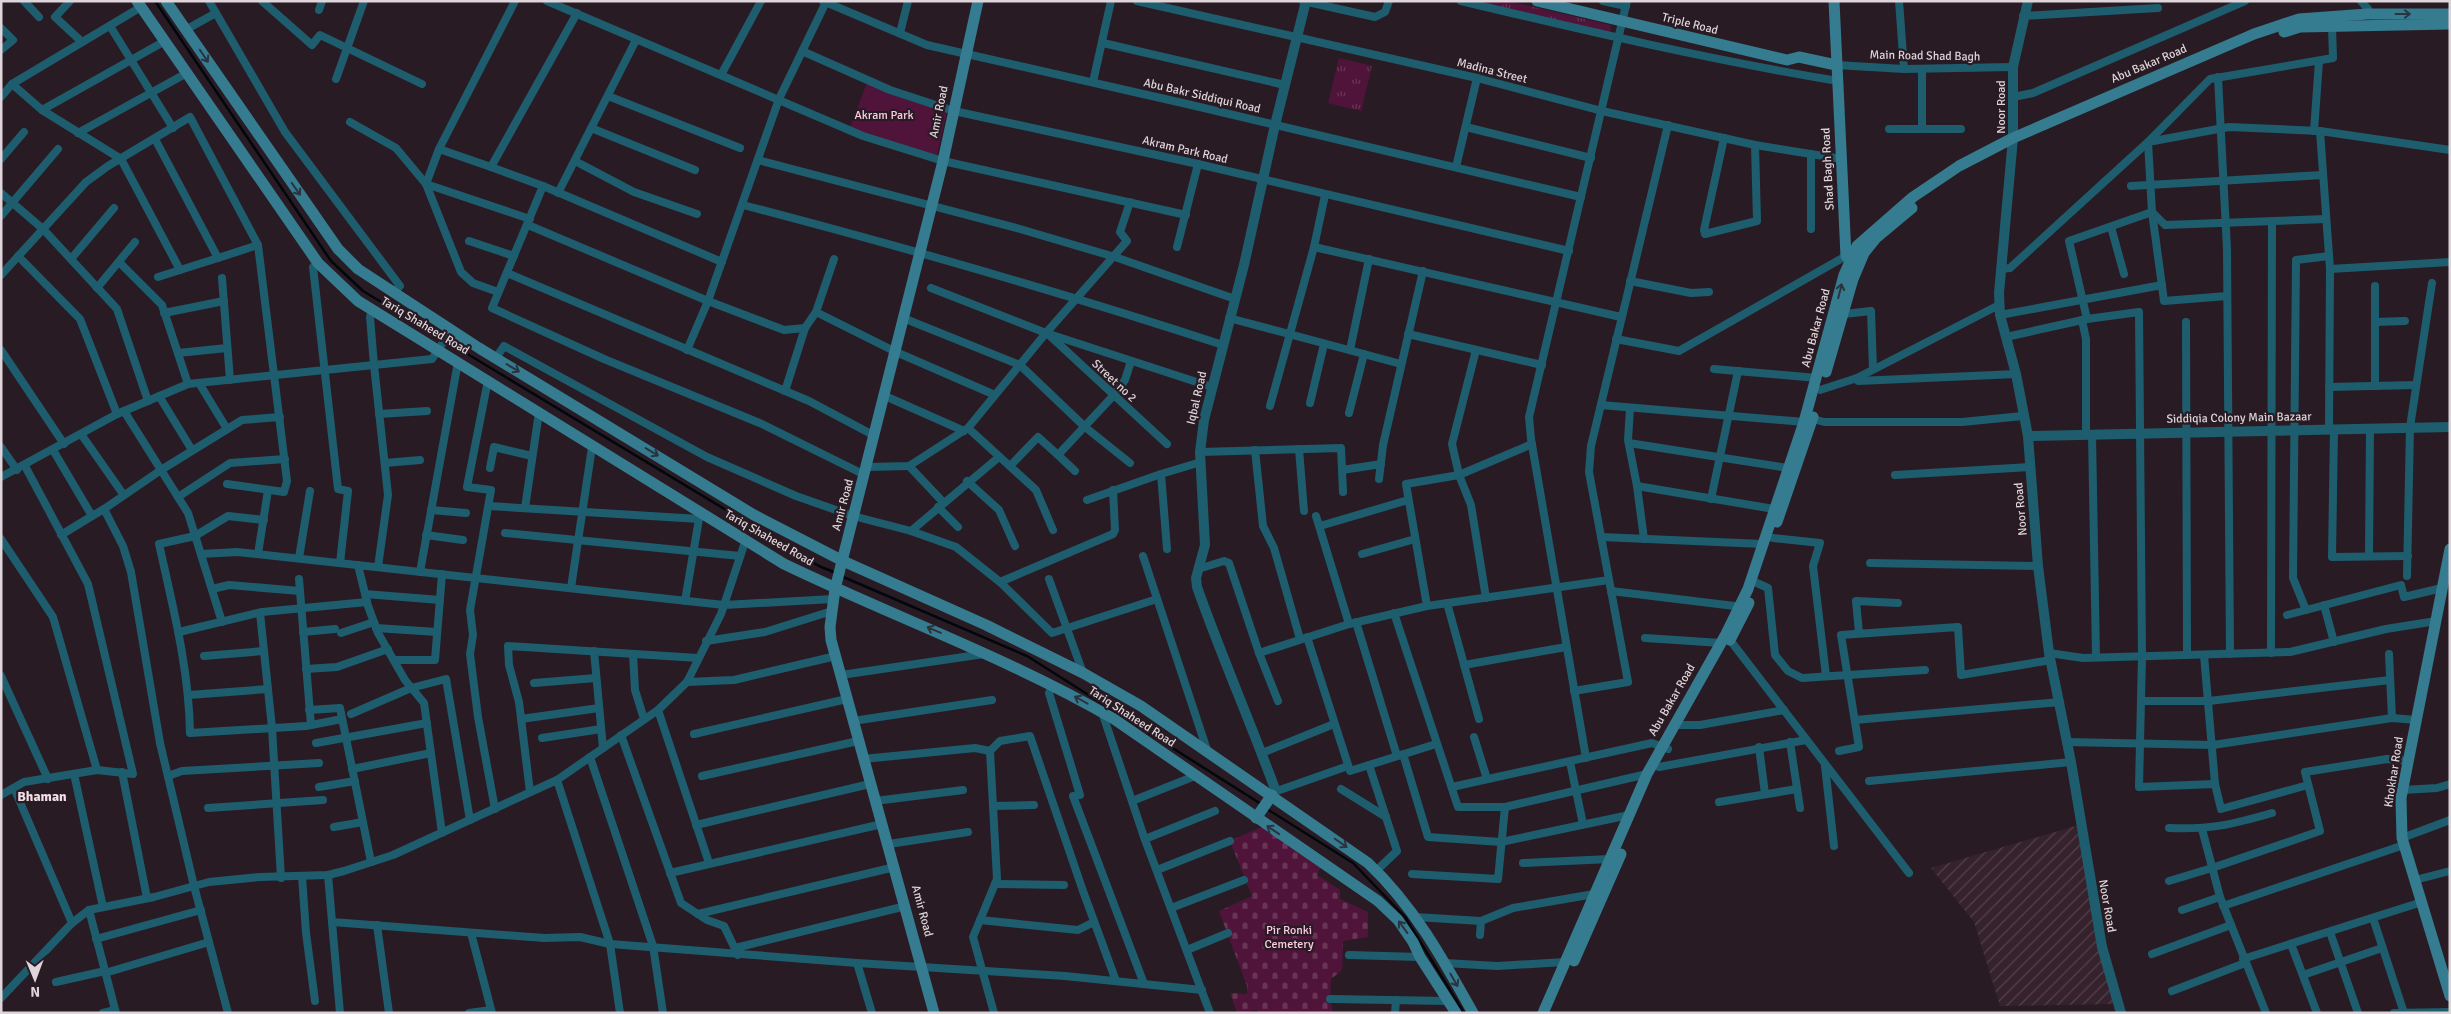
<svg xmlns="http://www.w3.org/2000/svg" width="2451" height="1014" viewBox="0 0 2451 1014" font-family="Signika,sans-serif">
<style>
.industrial{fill:url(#industrial-furrows)}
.grass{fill:url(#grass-tufts)}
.cemetery{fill:url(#cemetery-stones)}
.park{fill:#50143a}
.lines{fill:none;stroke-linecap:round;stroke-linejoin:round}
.stream{stroke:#00080d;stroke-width:2.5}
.minor{stroke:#1e5d6e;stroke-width:8}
.tertiary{stroke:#1e5d6e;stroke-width:10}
.secondary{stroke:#357c90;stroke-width:11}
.oneway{stroke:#2c333e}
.labels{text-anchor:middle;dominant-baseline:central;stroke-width:4.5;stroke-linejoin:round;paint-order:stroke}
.street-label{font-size:12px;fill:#ded4d9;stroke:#291b23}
.park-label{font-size:12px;fill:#fdcce5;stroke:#291b23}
.neighbourhood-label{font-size:14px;font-weight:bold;fill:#f1dee7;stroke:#291b23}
</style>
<defs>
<pattern id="industrial-furrows" width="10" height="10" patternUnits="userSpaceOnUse" patternTransform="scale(1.25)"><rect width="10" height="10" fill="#36222d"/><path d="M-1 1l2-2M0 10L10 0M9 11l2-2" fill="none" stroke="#53414b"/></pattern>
<pattern id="grass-tufts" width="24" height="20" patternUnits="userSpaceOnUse" patternTransform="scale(1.25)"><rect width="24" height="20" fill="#50143a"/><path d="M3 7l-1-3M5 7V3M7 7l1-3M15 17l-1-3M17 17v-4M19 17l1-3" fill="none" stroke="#693556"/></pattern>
<pattern id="cemetery-stones" width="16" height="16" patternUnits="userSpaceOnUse" patternTransform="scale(1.25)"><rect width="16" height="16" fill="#50143a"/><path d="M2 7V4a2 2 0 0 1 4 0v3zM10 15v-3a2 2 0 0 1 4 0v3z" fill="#693556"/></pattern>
</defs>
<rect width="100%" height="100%" fill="#291b23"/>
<polygon class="industrial" points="2079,825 2116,1004 2000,1006 1974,922 1931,868"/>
<g class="grass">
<polygon points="1472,1 1508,1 1610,25 1611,30 1608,33"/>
<polygon points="1339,58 1372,66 1361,111 1328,103"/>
</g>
<polygon class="cemetery" points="1266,825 1323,863 1317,875 1340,890 1340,899 1368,912 1368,937 1343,941 1342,970 1331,979 1330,999 1333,1013 1259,1013 1257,1010 1237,1013 1230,993 1247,994 1247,986 1219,911 1252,896 1230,841"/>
<polygon class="park" points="868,80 947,111 936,159 849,130"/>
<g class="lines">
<g class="stream">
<polyline points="155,1 331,261 363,291 819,566 836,573"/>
<polyline points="841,576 1027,656 1261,804"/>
<polyline points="1267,809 1353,863 1405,917 1464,1013"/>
</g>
<g class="minor">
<polyline points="24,1 39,17"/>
<polyline points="70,1 55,17 82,42"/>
<polyline points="209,1 285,132 400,286 394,292"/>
<polyline points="262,1 312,45 320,35 422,84"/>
<polyline points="515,1 439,149 426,184 530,219"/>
<polyline points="547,1 863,136 943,161 1186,215"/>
<polyline points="823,1 927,45 1187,104 1581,197"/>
<polyline points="1137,1 1477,78 1602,111 1755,145 1842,159"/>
<polyline points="1303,1 1375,17 1385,12 1389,1"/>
<path d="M1461 1C1586 31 1711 60 1838 81"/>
<polyline points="1603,1 1626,6"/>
<polyline points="1899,1 1904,69"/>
<polyline points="2361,1 2368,9 2367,14"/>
<polyline points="319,10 322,1"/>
<polyline points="2023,16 2158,8"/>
<polyline points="110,26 173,128"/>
<polyline points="1,28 13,40 1,50"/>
<polyline points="187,29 216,13"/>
<polyline points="900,33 908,1"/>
<polyline points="1103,43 1285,85"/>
<polyline points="802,51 890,90 954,111 1198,164 1569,251"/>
<polyline points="1836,65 1904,69 2013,67"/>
<polyline points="721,75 761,1"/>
<polyline points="2218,77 2227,249 2230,654"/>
<polyline points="336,79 364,1"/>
<polyline points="1093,82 1111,1"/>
<polyline points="12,84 42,110 121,159 180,270 218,258 155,139"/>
<polyline points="608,96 740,148"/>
<polyline points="1,97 12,84 141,7"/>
<polyline points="2013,97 2033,93 2245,1"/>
<polyline points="42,110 165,41"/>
<polyline points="350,122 396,148 426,184 461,272 473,283 498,292"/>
<polyline points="1466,127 1591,158"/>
<polyline points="591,128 695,170"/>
<polyline points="1889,129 1961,129"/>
<polyline points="1922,129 1922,69"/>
<polyline points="2314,131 2319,61"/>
<polyline points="2320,131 2330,269 2329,429"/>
<polyline points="78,133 187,73"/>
<polyline points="1724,138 1704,230 1705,234 1757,221 1755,145"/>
<polyline points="439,149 491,167 577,13"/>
<polyline points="1,159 24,132"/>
<polyline points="758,160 1020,229 1115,257 1235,299"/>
<polyline points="575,161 634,192 697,214"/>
<polyline points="491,167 543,186 492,308 604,359 762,424 865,475"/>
<polyline points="1456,167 1477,78"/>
<polyline points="543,186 722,262"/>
<polyline points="2131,186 2323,175"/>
<polyline points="1,193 43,229 117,309 148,401"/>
<polyline points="558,193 636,40"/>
<path d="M743 205C904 247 1064 293 1223 345"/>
<polyline points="2152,212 2165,225 2326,219"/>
<polyline points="2152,212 2164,301 2227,296"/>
<polyline points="1,216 58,149"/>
<polyline points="528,225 708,301 784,330 805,328"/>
<polyline points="2111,227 2124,274"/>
<polyline points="1811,229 1811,154"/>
<polyline points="469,241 514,256"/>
<polyline points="1177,247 1198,164"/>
<polyline points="1314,247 1621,317"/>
<polyline points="18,256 80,319 117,414"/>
<polyline points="218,258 258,245"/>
<polyline points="71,259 114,208"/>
<polyline points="119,262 162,305 188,384"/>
<polyline points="318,263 313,267 338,489 348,491 340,563"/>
<polyline points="2001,269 2010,268 2148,142 2229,127 2320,131 2450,150"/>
<polyline points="2330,269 2450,262"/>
<polyline points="507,273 809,401 875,436"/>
<polyline points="1,275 86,182 108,166 190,117 258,245 287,481 284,492 227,484"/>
<polyline points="158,277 180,270"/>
<polyline points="222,278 230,380"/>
<polyline points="1630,281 1691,293 1709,292"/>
<polyline points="2375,286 2375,386"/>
<polyline points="97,288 135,242"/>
<polyline points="931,288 1046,333 1212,387"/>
<polyline points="372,310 370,317 374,365 432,359 452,329"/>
<polyline points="816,312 896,352 995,395"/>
<polyline points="164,313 224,301"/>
<polyline points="1844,314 1871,311 1873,369"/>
<polyline points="2000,315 2162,285"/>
<polyline points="903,318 1020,365 1085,427 1130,463"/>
<polyline points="1229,318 1401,364"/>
<polyline points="2087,319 2139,312 2142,656 2139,787 2215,784"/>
<polyline points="2082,320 2086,339 2086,434"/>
<polyline points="2186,322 2187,655"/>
<polyline points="2375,322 2405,321"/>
<polyline points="1048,334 1167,444"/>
<polyline points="1408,334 1542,365"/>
<polyline points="2006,337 2087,319 2069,241 2152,212 2148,142 2210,79 2333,58 2332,26"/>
<polyline points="1616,339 1679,351 1846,256"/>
<polyline points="1,350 64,444"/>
<polyline points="687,350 708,301 779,99 826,2"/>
<polyline points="1350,350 1369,259"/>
<polyline points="1476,350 1452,444 1459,475 1471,505 1486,598"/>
<polyline points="178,353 227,348"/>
<polyline points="496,358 504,346 707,457 796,496 853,516 911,531 956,547 1000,582 1052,633 1157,599"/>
<polyline points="1714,369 1817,378"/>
<polyline points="1857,378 1858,381 2016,374"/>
<polyline points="488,380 467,487 491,490 470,610 473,635 470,654 478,717 495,809"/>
<polyline points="199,383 227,429"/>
<polyline points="2329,387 2416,385"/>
<polyline points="1820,390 1857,378 1999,305"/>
<polyline points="785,391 805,328 816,312 834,259"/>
<polyline points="159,396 192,450"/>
<polyline points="885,396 964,431"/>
<polyline points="1310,403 1324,344"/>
<polyline points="1601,405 1804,422"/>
<polyline points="1270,406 1314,247 1325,195"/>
<polyline points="1630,408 1628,440 1637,486 1644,539"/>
<polyline points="124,411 188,513 222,622"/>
<polyline points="1349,413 1364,354"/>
<polyline points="379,414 427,411"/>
<polyline points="1813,419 1824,422 1962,422 2023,416"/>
<polyline points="968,428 1036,490 1053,530"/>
<polyline points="2334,429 2332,557 2408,556"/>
<polyline points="81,434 123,494"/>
<polyline points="2092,434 2096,657"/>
<polyline points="1629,443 1788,468"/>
<polyline points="1,447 17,470"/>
<polyline points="1299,449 1304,511"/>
<polyline points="53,450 92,516 104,509 123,546 131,572 160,743 194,886 228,1013"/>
<polyline points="1255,450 1263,526 1274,548 1300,639"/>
<polyline points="1200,452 1341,448 1343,492"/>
<polyline points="385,463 420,460"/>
<polyline points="909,466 943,502"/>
<polyline points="1010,466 1038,437 1058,455"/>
<polyline points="867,467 909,466 968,428 1046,333 1127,241 1120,232 1130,202"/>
<polyline points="490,468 494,447 532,456"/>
<polyline points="1342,470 1381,464"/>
<polyline points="1075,471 1058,455 1113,396 1125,380 1131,361"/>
<polyline points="1895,475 2030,467"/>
<polyline points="1,477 117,414 188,384 374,365 388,495 378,567"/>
<polyline points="1379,479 1383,445 1423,271"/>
<polyline points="967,481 999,510 1015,546"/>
<polyline points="1637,486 1774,509"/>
<polyline points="178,497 230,463 285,459"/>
<polyline points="1711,499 1738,371"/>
<polyline points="1087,500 1161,474"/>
<polyline points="489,506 699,519 701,514"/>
<polyline points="938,507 958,527"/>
<polyline points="525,508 539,412"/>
<polyline points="104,509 161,470 242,420 280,417"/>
<polyline points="431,510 466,513"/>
<polyline points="1316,516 1349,624"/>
<path d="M264 520 228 516 195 536 159 544C173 607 189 669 190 733L306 726 342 719"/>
<polyline points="1320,526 1408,500"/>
<polyline points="911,531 999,457"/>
<polyline points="505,533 740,556"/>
<polyline points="61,535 92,516"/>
<polyline points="426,535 463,540"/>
<polyline points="1601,537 1763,544"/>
<polyline points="1773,538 1820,543 1813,566 1826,676"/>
<polyline points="1,539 53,617 97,770"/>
<polyline points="1167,549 1161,474 1201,462"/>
<polyline points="201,554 237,552 724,605 833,599"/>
<polyline points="258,554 268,490"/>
<polyline points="1362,554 1415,539"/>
<polyline points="1143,556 1208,753"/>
<polyline points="2369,556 2370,428"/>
<polyline points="299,558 310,491"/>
<polyline points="1870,563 2038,566"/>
<polyline points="358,565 368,606 378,633 405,680 424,703 442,833"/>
<polyline points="1198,569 1224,561 1229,563 1259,653 1278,701"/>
<polyline points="420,572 458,362"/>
<polyline points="2407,576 2410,427 2432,283"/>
<polyline points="299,579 311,725"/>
<polyline points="1049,579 1083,673"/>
<polyline points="1000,582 1113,534 1115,530 1113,490"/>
<polyline points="1757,583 1768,588 1775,655 1788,671 1802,678 1925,670"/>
<polyline points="571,588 592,447"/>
<polyline points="212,589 229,585 300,591"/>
<polyline points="1611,591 1743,607"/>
<polyline points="365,594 440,600"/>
<polyline points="685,601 699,519"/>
<polyline points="1447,603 1479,719"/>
<polyline points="2324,605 2334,642"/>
<polyline points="1427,606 1406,484 1459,475 1532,444"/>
<polyline points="2306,610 2293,578 2296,260 2329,256"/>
<polyline points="260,613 272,728 281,878"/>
<polyline points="1394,613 1458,807 1505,807 1647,774"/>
<polyline points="2287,615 2401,585 2404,597 2442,588"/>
<polyline points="1356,622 1397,756"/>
<polyline points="376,628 437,632"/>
<polyline points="179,632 262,612 367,602"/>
<polyline points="303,632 335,629"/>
<polyline points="341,633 374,622"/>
<polyline points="1859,633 1856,601 1898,603"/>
<polyline points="1307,637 1350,771 1436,744"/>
<polyline points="1645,638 1721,643"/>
<polyline points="1730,640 1909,873"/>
<polyline points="706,641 765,632 832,611"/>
<polyline points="594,651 603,748"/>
<polyline points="1259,653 1349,624 1427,606 1609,580"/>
<polyline points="2049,653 2083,658 2290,652 2386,629 2436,621"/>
<polyline points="2271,653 2272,221"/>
<polyline points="633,654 635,690 644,719"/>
<polyline points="2389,654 2392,718"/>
<polyline points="2204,655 2215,784 2221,809 2308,785"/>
<polyline points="204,656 264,651"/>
<polyline points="394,660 435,660 442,574"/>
<polyline points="1464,665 1566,647"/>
<polyline points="306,669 337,667 388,649"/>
<polyline points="841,675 984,654"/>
<polyline points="1,676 48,779"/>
<polyline points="687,682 734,680 836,656"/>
<polyline points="534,683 596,678"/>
<polyline points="1053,686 1049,693 1080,795 1073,796 1144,984"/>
<polyline points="1574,691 1628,682 1589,472 1591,446 1668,125"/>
<polyline points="189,695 268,689"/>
<polyline points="2141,701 2209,701 2390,680"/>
<polyline points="309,710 340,708 371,862"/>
<polyline points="658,710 709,863"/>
<polyline points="1102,712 1144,837 1210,1013"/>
<polyline points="351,714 411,688 446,679 470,820"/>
<polyline points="521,719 599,708"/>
<polyline points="1855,720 2060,702"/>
<polyline points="853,721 992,700"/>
<polyline points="1680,725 1700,725 1784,710"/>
<polyline points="694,734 847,699"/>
<polyline points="621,735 681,903 707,920 724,926 738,955"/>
<polyline points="1474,737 1487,779"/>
<polyline points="542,738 601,729"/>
<polyline points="1790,742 1800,808"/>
<polyline points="2066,742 2213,745 2392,718 2416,720"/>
<polyline points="316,743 427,723"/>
<polyline points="1759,747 1765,794"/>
<polyline points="1839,751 1859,747 1841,635 1958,627 1961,675 2051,660"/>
<polyline points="1262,753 1334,724"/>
<polyline points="1403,754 1428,837 1501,842 1629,815"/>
<polyline points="590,757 653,946 663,1013"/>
<polyline points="1586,758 1531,439 1529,417 1627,1"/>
<polyline points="863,759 975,748 990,751"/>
<polyline points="1570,762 1583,824"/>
<polyline points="1369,765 1397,851 1376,871"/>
<polyline points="1825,766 1834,846"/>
<polyline points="1659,767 1806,740"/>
<polyline points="352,769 431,753"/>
<polyline points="122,772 147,898"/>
<polyline points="74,774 103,907"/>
<polyline points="168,776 182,771 319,763"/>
<polyline points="702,776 858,741"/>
<polyline points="557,780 658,710 687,682 721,614 745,542"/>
<polyline points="1869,781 2071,762"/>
<polyline points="319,787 355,781"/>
<polyline points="1452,787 1652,743 1668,749"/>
<polyline points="14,788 72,923"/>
<polyline points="1341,789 1386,817"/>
<polyline points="2403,790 2437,788 2450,784"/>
<polyline points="530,792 519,702 509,665 508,646 698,658"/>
<polyline points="1274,792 1348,766"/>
<polyline points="1,795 24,782 97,770 133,774 88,584 25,466"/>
<polyline points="875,801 963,790"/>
<polyline points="1132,801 1195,776"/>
<polyline points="1719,802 1797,789"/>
<polyline points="993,806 1034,805"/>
<polyline points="208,808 323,800"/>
<polyline points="696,825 870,784"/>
<polyline points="334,827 363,822"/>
<path d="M2169 828C2210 830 2234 824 2272 813"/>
<polyline points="2202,829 2220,897 2266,1013"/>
<polyline points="2402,838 2450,820"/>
<polyline points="1145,839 1215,811"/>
<polyline points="889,844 968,832"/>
<polyline points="1523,863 1610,859"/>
<polyline points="1157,870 1230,841"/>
<polyline points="670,873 882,824"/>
<polyline points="1412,874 1498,879 1505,807"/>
<polyline points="328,875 332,922 544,938 580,937 610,944 857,963 1065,976 1202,990"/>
<polyline points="302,876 306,933 315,1001"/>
<polyline points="2415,880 2450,871"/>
<polyline points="2169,881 2212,868 2320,831 2305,772 2387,759 2409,761"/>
<polyline points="995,884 1064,885"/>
<polyline points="2223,906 2404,845"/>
<polyline points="1171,908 1244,880"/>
<polyline points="89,910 116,1013"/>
<polyline points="2182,910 2220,897"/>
<polyline points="698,914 895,867"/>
<polyline points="1415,917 1481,921"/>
<polyline points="2373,918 2404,1013"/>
<polyline points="980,920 1078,930 1094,922"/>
<polyline points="332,922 340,1013"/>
<polyline points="377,925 389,1013"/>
<polyline points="2330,932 2358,1013"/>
<polyline points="471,933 492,1013"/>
<polyline points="1480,935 1481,921 1513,908 1594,894"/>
<polyline points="96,939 201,910"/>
<polyline points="2291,944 2317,1013"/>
<polyline points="735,948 906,906"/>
<polyline points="1187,950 1228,933"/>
<polyline points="2152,954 2231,925"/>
<polyline points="1349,955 1420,957"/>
<polyline points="2243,959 2422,902"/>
<polyline points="857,963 872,1013"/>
<polyline points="1445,963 1497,966 1565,962"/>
<polyline points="105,973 209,942"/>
<polyline points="2303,975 2382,948"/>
<polyline points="56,982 105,971"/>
<polyline points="2172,991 2245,963"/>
<polyline points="1,998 72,923 89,910 154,897 209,882 260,877 328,875 344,871 393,855 557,780 610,944 620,1013"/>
<polyline points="1330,999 1448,1001"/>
<polyline points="103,1013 115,1010"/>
<polyline points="469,1013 491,1010"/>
<polyline points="994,1013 973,937 997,879 990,751 1000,741 1030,736 1083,891 1116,981"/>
<polyline points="1395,1013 1396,1000"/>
<polyline points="2394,1013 2450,1012"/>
</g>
<g class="tertiary">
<polyline points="2028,1 2013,67 2013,138 1999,293 2000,315 2016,374 2028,436 2038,566 2049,653 2071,762 2102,947 2121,1013"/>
<polyline points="2028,436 2450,427"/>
<path d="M1272 795 1275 789C1250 721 1221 655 1197 587L1196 578 1205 545 1200 452 1204 420 1244 265 1275 125 1306 1"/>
</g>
<g class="secondary">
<path d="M137 1 318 263 358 301 784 564C894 617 1009 658 1114 719L1378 901 1398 920 1413 942 1420 957 1456 1013"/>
<path d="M166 1 338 249 358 269 479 348 754 515 843 561 986 625 1083 673 1141 706 1368 863C1413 905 1443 959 1473 1013"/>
<polyline points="1537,1 1787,60 1799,57 1836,65"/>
<polyline points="1834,1 1846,256 1852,262"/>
<polyline points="2284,32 2300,27 2450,24"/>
<polyline points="1826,372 1853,279 1864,253 1876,238 1912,208"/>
<polyline points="1777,522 1813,417"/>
<polyline points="2450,549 2401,798 2402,838 2450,996"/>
<polyline points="1730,640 1749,603"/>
<polyline points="1256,818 1272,795"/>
<polyline points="1574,961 1621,854"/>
<polyline points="934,1013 831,640 830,627 835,589 943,161 978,1"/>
<polyline points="1543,1013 1647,774 1726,634 1748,589 1804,422 1844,275 1857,246 1913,197 1959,166 2013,138 2254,34 2299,19 2367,14 2450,14"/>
</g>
</g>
<defs><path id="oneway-shaft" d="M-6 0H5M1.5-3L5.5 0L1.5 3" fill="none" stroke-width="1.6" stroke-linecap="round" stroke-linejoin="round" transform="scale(1.25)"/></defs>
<g class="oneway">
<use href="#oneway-shaft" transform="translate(2403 14)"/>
<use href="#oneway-shaft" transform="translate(204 56) rotate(56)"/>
<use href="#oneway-shaft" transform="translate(296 189) rotate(55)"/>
<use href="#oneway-shaft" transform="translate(1840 291) rotate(-76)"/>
<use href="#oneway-shaft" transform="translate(513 368) rotate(31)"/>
<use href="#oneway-shaft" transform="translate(652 452) rotate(31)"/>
<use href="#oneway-shaft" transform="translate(934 630) rotate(-157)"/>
<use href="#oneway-shaft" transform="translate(1081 700) rotate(-151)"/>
<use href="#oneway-shaft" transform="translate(1273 830) rotate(-146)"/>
<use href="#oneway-shaft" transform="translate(1341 843) rotate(35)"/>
<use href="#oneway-shaft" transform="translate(1403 927) rotate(-126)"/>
<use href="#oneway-shaft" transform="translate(1454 980) rotate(60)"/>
</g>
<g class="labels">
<g class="street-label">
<text transform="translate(1690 24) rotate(14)">Triple Road</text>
<text transform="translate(1925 56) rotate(1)">Main Road Shad Bagh</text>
<text transform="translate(2149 64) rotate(-23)">Abu Bakar Road</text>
<text transform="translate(1492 71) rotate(14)">Madina Street</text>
<text transform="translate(1202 96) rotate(13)">Abu Bakr Siddiqui Road</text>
<text transform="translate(2001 107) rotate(-90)">Noor Road</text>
<text transform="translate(939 112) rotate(-78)">Amir Road</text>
<text transform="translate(1185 150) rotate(13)">Akram Park Road</text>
<text transform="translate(1828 169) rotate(-93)">Shad Bagh Road</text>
<text transform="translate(425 326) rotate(31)">Tariq Shaheed Road</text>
<text transform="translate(1816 328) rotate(-75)">Abu Bakar Road</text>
<text transform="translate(1114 381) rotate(43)">Street no 2</text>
<text transform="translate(1197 398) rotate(-77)">Iqbal Road</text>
<text transform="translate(2239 418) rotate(-1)">Siddiqia Colony Main Bazaar</text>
<text transform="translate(843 505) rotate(-75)">Amir Road</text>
<text transform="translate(2021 509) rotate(-95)">Noor Road</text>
<text transform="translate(769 538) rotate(30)">Tariq Shaheed Road</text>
<text transform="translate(1672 700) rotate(-60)">Abu Bakar Road</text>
<text transform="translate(1132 717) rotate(33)">Tariq Shaheed Road</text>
<text transform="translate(2394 772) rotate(-81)">Khokhar Road</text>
<text transform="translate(2107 906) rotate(80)">Noor Road</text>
<text transform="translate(922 911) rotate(75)">Amir Road</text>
</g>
<g class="park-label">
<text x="884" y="115">Akram Park</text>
<text x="1289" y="930">Pir Ronki<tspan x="1289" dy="14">Cemetery</tspan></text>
</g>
<g class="neighbourhood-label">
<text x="42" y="796">Bhaman</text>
</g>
</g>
<rect width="2451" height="1014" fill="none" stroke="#ded4d9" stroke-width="5"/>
<g transform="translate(35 979) rotate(179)" stroke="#291b23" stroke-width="4" paint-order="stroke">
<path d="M0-4L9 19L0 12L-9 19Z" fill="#ded4d9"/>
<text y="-8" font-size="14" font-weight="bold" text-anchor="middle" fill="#ded4d9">N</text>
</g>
</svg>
